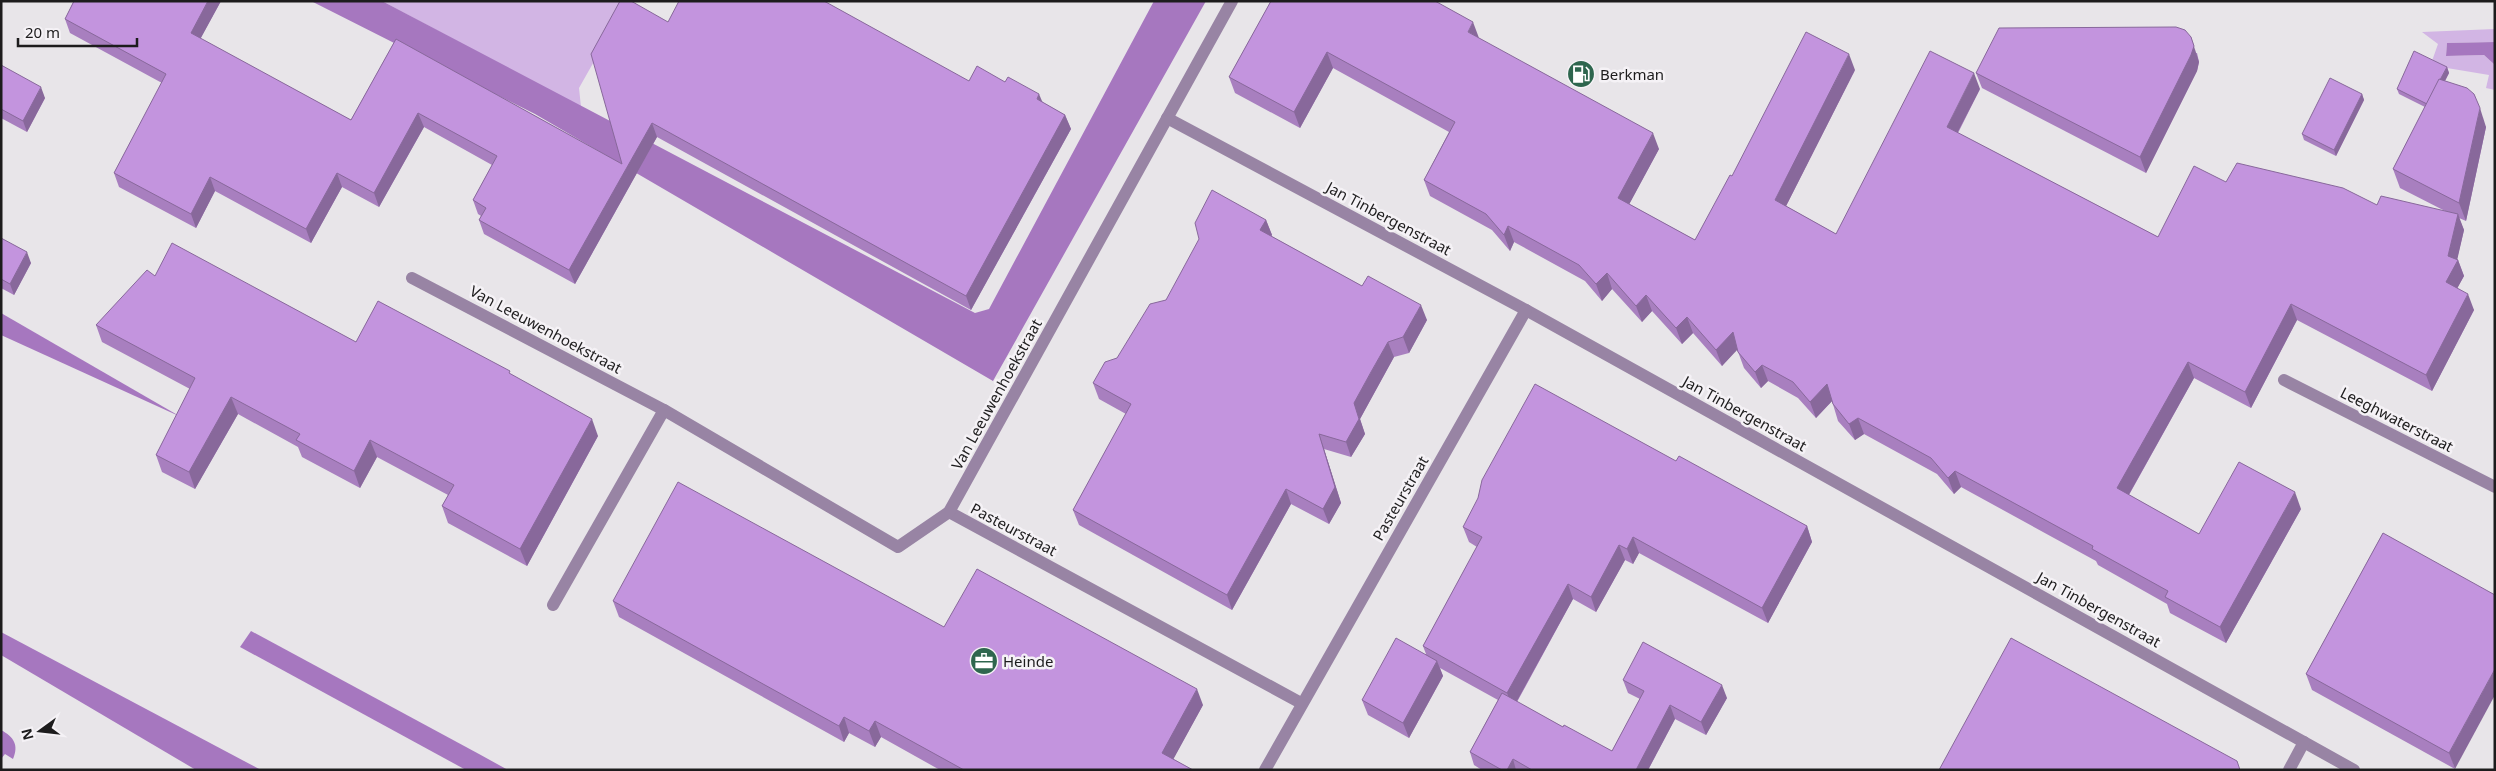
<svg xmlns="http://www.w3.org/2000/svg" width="2496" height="771" viewBox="0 0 2496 771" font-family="'Noto Sans',sans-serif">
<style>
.green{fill:#d2b5e4}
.water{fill:#a677bf}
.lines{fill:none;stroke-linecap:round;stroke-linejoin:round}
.lane{stroke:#9884a4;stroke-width:12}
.street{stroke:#9884a4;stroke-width:12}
.wall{fill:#a87fbf}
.shaded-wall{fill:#88689b}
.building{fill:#c394de;stroke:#88689b}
.labels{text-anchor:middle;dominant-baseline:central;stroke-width:5;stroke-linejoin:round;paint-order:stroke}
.poi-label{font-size:15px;fill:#1d1c1d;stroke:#f5f2f6;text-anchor:start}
.street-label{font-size:15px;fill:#1d1c1d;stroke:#f5f2f6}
</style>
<rect width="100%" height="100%" fill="#e8e5e9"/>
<g class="green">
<polygon points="382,1 625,1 609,35 579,88 581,107"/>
<polygon points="2495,29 2495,42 2447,43 2446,56 2484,55 2495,65 2495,90 2486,88 2489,75 2447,68 2432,61 2438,44 2422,32"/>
</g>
<g class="water">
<polygon points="311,1 382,1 975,313 989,309 1154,1 1206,1 993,381 535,114"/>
<polygon points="2495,42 2495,65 2484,55 2446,56 2447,43"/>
<polygon points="1,313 181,417 1,335"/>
<polygon points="251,631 479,754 508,770 466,770 240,647"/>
<polygon points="1,632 261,770 196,770 1,655"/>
<path d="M1 730C14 737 19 745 13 759L5 754 1 759Z"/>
</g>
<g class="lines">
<g class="lane">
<polyline points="2284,380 2495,487"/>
<polyline points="949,512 1301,703"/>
<polyline points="553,605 664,410"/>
</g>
<g class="street">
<polyline points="1167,118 1526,310 2354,770"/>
<polyline points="412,278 664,410 898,547 949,512 1232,1"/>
<polyline points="1265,770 1526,310"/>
<polyline points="2289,770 2304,742"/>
</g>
</g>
<g class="wall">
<polygon points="74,1 221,1 200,39 351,120 396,39 622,164 668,22 969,81 1042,102 1065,115 1071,129 971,310 657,137 575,284 484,234 479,220 481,216 478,214 473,200 492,165 424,127 379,207 342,187 311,243 215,191 196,228 119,187 114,173 162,83 70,33 65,19"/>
<polygon points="1271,1 1659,149 1629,204 1695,240 1732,176 1855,70 1786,206 1836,234 1980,89 1958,133 2158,237 2226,182 2377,205 2447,212 2400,188 2393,169 2425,107 2399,94 2397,89 2447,67 2449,73 2445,81 2486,127 2466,221 2459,218 2464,230 2457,259 2458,260 2464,276 2457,288 2474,310 2432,391 2297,320 2251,408 2194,378 2129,495 2199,534 2301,509 2226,643 2170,613 2167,604 2098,565 2096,561 1961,487 1954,494 1937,474 1864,434 1855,440 1838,421 1832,401 1816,418 1798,398 1768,381 1761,388 1744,368 1737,349 1722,366 1693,333 1682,344 1652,311 1642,322 1612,289 1602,301 1585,281 1514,242 1510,251 1492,230 1430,196 1424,180 1449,132 1333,68 1300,128 1235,93 1229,77"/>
<polygon points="2197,53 2199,62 2197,71 2146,173 1982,88 1976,73"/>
<polygon points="1,65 45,98 27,132 1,118"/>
<polygon points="2362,94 2364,100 2336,156 2304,140 2302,134"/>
<polygon points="1266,220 1272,235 1271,236 1362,286 1427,320 1409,353 1394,357 1360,419 1365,434 1351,457 1324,449 1341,503 1329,524 1291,504 1232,610 1079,525 1073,510 1126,414 1099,399 1093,383 1117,358 1166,300"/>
<polygon points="1,238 31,263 14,295 1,288"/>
<polygon points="155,276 356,342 512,375 598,436 527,566 448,523 442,506 448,495 377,457 360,488 302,457 298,447 238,414 195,489 162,472 156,455 190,389 102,342 96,325"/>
<polygon points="1676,461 1807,526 1812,542 1768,623 1639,553 1633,564 1625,560 1596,612 1573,599 1517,702 1563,727 1612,751 1640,699 1628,693 1623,680 1727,698 1706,735 1675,719 1648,770 1482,770 1474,765 1470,752 1498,700 1440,668 1443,676 1409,738 1368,715 1362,700 1426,654 1423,646 1477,547 1469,542 1463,527"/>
<polygon points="2383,533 2455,769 2312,690 2306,674"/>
<polygon points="613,601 1203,705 1173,759 1193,770 940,770 881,737 875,747 849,733 844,742 619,617"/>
</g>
<g class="shaded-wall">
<polygon points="208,1 221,1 196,47 191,33"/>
<polygon points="1473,22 1479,38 1468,32"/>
<polygon points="2191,37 2199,62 2197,71 2146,173 2140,157"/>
<polygon points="1327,52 1333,68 1300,128 1294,112"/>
<polygon points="1849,54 1855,70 1781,216 1775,200"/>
<polygon points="2447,67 2449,73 2430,110 2428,104"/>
<polygon points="1974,73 1980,89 1952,143 1947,127"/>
<polygon points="41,87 45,98 27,132 23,121"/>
<polygon points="1039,94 1045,108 1037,99"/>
<polygon points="2362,94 2364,100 2336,156 2334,150"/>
<polygon points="2480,108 2486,127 2466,221 2459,203"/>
<polygon points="418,113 424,127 379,207 374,193"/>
<polygon points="1065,115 1071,129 971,310 966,296"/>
<polygon points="652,123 657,137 575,284 569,270"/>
<polygon points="1653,133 1659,149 1624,214 1618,198"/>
<polygon points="337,173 342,187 311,243 306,229"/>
<polygon points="210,177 215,191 196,228 191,214"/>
<polygon points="2458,214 2464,230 2456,265 2458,260 2464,276 2452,298 2446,282 2448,256"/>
<polygon points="1266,220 1272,235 1266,245 1260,230"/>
<polygon points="1508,226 1514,242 1510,251 1504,235"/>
<polygon points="27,252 31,263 14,295 10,284"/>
<polygon points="1607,273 1612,289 1602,301 1596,284"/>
<polygon points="2468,294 2474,310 2432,391 2426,375"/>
<polygon points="1646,295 1652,311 1642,322 1636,306"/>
<polygon points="2291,304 2297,320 2251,408 2245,392"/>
<polygon points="1421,305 1427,320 1409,353 1403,337"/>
<polygon points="1687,317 1693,333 1682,344 1676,328"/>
<polygon points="1733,332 1739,348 1722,366 1716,350"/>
<polygon points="1388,342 1394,357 1360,419 1365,434 1351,457 1346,442 1354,403"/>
<polygon points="2188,362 2194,378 2123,505 2117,488"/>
<polygon points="1762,365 1768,381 1761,388 1755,372"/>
<polygon points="1827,384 1833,400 1816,418 1810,402"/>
<polygon points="231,397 238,414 195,489 189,472"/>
<polygon points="1858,418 1864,434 1855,440 1849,424"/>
<polygon points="592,419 598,436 527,566 520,549"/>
<polygon points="1319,434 1324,449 1341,503 1329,524 1323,509"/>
<polygon points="370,440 377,457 360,488 354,471"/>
<polygon points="1955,471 1961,487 1954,494 1948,478"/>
<polygon points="1286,489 1291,504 1232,610 1227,595"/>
<polygon points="2295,492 2301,509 2226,643 2220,627"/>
<polygon points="1807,526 1812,542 1768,623 1762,608"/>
<polygon points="1633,537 1639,553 1633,564 1627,549"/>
<polygon points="1619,545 1625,560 1596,612 1591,597"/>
<polygon points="1568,584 1573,599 1513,708 1507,693"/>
<polygon points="1437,661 1443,676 1409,738 1403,723"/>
<polygon points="2495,669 2495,695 2455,769 2449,753"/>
<polygon points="1722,685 1727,698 1706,735 1701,722"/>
<polygon points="1197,689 1203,705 1168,769 1162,753"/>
<polygon points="1670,705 1675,719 1648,770 1636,770"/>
<polygon points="844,717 849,733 844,742 839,726"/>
<polygon points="875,721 881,737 875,747 869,731"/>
<polygon points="1513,759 1516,770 1507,770"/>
</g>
<g class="building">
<polygon points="74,1 208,1 191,33 351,120 396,39 622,164 591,54 620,1 631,1 668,22 679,1 824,1 969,81 977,66 1005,82 1008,77 1039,94 1037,99 1065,115 966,296 652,123 569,270 479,220 486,208 473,200 497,156 418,113 374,193 337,173 306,229 210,177 191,214 114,173 166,74 65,19"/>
<polygon points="1271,1 1435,1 1473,22 1468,32 1653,133 1618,198 1695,240 1730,175 1732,176 1806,32 1849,54 1775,200 1836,234 1930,51 1974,73 1947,127 2158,237 2194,166 2226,182 2237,163 2343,188 2377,205 2381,196 2458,214 2448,256 2458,260 2446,282 2468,294 2426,375 2291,304 2245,392 2188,362 2117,488 2199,534 2239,462 2295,492 2220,627 2165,597 2168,591 2092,549 2093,546 1955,471 1948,478 1931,458 1858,418 1849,424 1833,404 1827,384 1810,402 1793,382 1762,365 1755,372 1738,352 1733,332 1716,350 1687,317 1676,328 1646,295 1636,306 1607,273 1596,284 1579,265 1508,226 1504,235 1486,214 1424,180 1455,122 1327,52 1294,112 1229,77"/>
<polygon points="2176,27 2185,30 2191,37 2194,46 2191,55 2140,157 1976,73 1999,28"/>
<polygon points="2414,51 2447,67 2427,104 2397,89"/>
<polygon points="1,65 41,87 23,121 1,109"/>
<polygon points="2330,78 2362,94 2334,150 2302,134"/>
<polygon points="2439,79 2467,88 2474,94 2480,108 2459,203 2393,169"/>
<polygon points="1212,190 1266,220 1260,230 1362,286 1368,276 1421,305 1403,337 1388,342 1371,372 1354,403 1359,419 1346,442 1319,434 1335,487 1323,509 1286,489 1227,595 1073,510 1131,404 1093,383 1105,362 1117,358 1150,304 1166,300 1199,239 1195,223"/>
<polygon points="1,238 27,252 10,284 1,279"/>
<polygon points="172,243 356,342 378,301 510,371 509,373 592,419 520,549 442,506 454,485 370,440 354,471 296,440 300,434 231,397 189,472 156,455 195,378 96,325 147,270 155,276"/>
<polygon points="1535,384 1676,461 1679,456 1807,526 1762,608 1633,537 1627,549 1619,545 1591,597 1568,584 1507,693 1423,646 1482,537 1463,527 1478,498 1482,480"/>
<polygon points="678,482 944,627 977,569 1197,689 1162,753 1193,770 964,770 875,721 869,731 844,717 839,726 613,601"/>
<polygon points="2383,533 2495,595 2495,669 2449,753 2306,674"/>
<polygon points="1396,638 1437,661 1403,723 1362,700"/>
<polygon points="2011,638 2237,761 2240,770 1939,770"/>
<polygon points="1643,642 1722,685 1701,722 1670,705 1636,770 1532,770 1513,759 1507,770 1502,770 1470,752 1502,693 1563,727 1564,725 1612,751 1644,691 1623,680"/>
</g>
<defs>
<g id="fuel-disc" transform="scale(1.4375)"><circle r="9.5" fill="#2e664e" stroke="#f5f2f6"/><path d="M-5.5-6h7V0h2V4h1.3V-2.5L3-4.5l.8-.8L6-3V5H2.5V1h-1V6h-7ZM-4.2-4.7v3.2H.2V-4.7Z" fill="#fff"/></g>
<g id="office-disc" transform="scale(1.4375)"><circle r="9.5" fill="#2e664e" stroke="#f5f2f6"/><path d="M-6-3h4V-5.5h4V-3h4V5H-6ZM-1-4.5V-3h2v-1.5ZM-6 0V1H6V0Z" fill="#fff"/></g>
</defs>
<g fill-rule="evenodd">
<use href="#fuel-disc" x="1581" y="74"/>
<use href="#office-disc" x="984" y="661"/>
</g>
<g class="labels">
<g class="poi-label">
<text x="1600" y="74">Berkman</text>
<text x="1003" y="661">Heinde</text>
</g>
<g class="street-label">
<text transform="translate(1389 218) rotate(28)">Jan Tinbergenstraat</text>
<text transform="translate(546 329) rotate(28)">Van Leeuwenhoekstraat</text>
<text transform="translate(996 394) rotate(-61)">Van Leeuwenhoekstraat</text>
<text transform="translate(1745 413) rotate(29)">Jan Tinbergenstraat</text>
<text transform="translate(2397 419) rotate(27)">Leeghwaterstraat</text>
<text transform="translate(1400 498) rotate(-60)">Pasteurstraat</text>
<text transform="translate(1014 529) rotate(28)">Pasteurstraat</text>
<text transform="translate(2099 609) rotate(29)">Jan Tinbergenstraat</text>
</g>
</g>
<rect width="2496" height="771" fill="none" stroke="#1d1c1d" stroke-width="5"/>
<g transform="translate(40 731) rotate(255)" stroke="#f5f2f6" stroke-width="4" paint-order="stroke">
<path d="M0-4L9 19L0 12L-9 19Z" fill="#1d1c1d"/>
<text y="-8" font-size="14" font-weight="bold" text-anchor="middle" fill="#1d1c1d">N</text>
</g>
<path d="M18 38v8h119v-8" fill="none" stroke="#1d1c1d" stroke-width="2.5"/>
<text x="25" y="38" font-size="15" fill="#1d1c1d" stroke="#f5f2f6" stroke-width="4" paint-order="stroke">20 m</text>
</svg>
